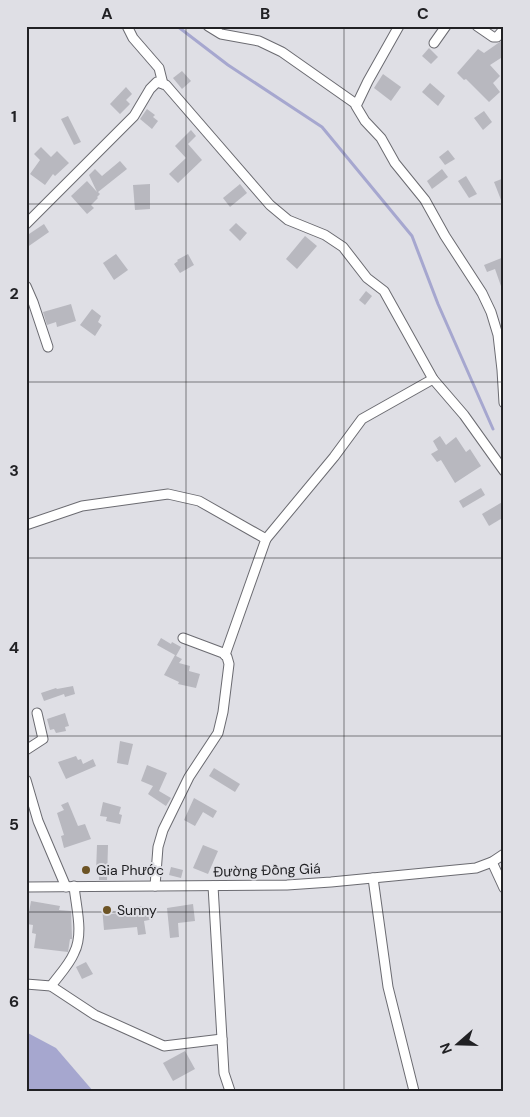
<svg xmlns="http://www.w3.org/2000/svg" width="530" height="1117" viewBox="0 0 530 1117" font-family="'DM Sans',sans-serif">
<style>
.water{fill:#a6a7cf}
.lines{fill:none;stroke-linecap:round;stroke-linejoin:round}
.stream{stroke:#a6a7cf;stroke-width:3}
.building{fill:#b8b8bf}
.street-casing{stroke:#6b6b71;stroke-width:11}
.street{stroke:#fff;stroke-width:9}
.grid{fill:none;stroke:#212124;stroke-width:1;stroke-opacity:0.55}
.poi-dot{fill:#6d5425;stroke:#dfdfe5;stroke-width:2}
.labels{text-anchor:middle;dominant-baseline:central;stroke-width:4;stroke-linejoin:round;paint-order:stroke}
.poi-label{font-size:14px;fill:#212124;stroke:#dfdfe5;text-anchor:start}
.street-label{font-size:14px;fill:#212124;stroke:#dfdfe5}
.neatline{fill:none;stroke:#212124;stroke-width:2}
.grid-label{font-size:16px;text-anchor:middle;font-weight:bold;fill:#212124}
</style>
<rect width="100%" height="100%" fill="#dfdfe5"/>
<polygon class="water" points="26,1032 56,1048 93,1091 26,1091"/>
<g class="lines">
<polyline class="stream" points="177,26 228,65 322,127 412,236 438,304 493,429"/>
</g>
<g class="building">
<polygon points="504,39 504,56 490,65 500,76 493,83 500,92 489,102 466,79 464,80 457,73 478,49 484,53"/>
<polygon points="429,48 438,57 431,64 422,56"/>
<polygon points="182,71 191,81 182,89 173,78"/>
<polygon points="383,74 401,87 391,101 374,88"/>
<polygon points="430,83 445,96 438,106 422,92"/>
<polygon points="126,87 132,94 126,100 130,104 120,114 110,104"/>
<polygon points="147,109 155,115 153,117 158,121 152,129 140,119"/>
<polygon points="484,111 492,122 483,130 474,118"/>
<polygon points="68,116 81,142 74,145 61,119"/>
<polygon points="191,130 196,136 188,144 202,160 178,183 169,174 186,158 175,146"/>
<polygon points="41,147 51,157 57,151 69,163 55,176 53,174 45,185 30,174 40,160 34,154"/>
<polygon points="448,150 455,159 445,165 439,157"/>
<polygon points="120,161 127,169 98,192 100,194 97,197 98,198 91,205 94,208 87,214 71,196 87,181 97,192 89,175 95,169 102,176"/>
<polygon points="442,169 448,177 432,189 427,181"/>
<polygon points="466,176 477,194 469,198 458,181"/>
<polygon points="504,178 504,205 503,205 494,182"/>
<polygon points="150,184 150,209 135,210 133,185"/>
<polygon points="240,184 247,193 230,207 223,198"/>
<polygon points="236,223 247,233 240,241 229,230"/>
<polygon points="44,224 49,232 26,248 26,236"/>
<polygon points="305,236 317,246 297,269 286,259"/>
<polygon points="116,254 128,270 114,280 103,263"/>
<polygon points="188,254 194,265 180,273 174,264 178,261 177,260"/>
<polygon points="504,257 504,289 502,289 495,269 487,272 484,265"/>
<polygon points="366,291 372,296 365,305 359,300"/>
<polygon points="71,304 76,321 57,327 56,322 47,325 43,312"/>
<polygon points="92,309 101,316 98,322 102,325 95,336 80,325"/>
<polygon points="440,436 446,445 456,437 466,452 470,449 481,466 455,483 441,460 437,462 431,454 438,450 433,441"/>
<polygon points="481,488 485,495 463,508 459,501"/>
<polygon points="504,501 504,517 489,526 482,514"/>
<polygon points="161,638 171,644 172,642 181,647 176,656 182,659 179,663 190,666 189,671 200,674 196,688 178,684 179,682 164,675 175,655 157,645"/>
<polygon points="73,686 75,694 65,697 64,694 44,701 41,693 56,688 57,689"/>
<polygon points="65,713 69,726 65,727 66,731 56,733 54,729 50,730 47,719"/>
<polygon points="120,741 133,744 128,765 117,763"/>
<polygon points="76,756 78,760 81,759 83,764 93,759 96,766 66,779 58,762"/>
<polygon points="147,765 167,773 159,791 171,798 166,806 148,794 153,786 141,781"/>
<polygon points="214,768 240,784 235,792 209,776"/>
<polygon points="194,798 217,811 213,818 203,812 195,826 184,820"/>
<polygon points="68,802 78,826 85,824 91,839 64,848 61,836 64,835 57,813 64,810 61,805"/>
<polygon points="103,802 121,807 119,814 122,815 120,824 106,821 107,817 100,816"/>
<polygon points="97,845 108,845 107,880 99,880 99,872 96,872"/>
<polygon points="203,845 218,851 208,874 193,868"/>
<polygon points="171,867 183,870 181,878 169,875"/>
<polygon points="31,901 60,906 59,910 71,911 72,937 72,939 70,939 68,952 34,948 36,934 32,933 33,925 27,924"/>
<polygon points="193,904 195,921 178,923 179,937 170,938 167,908"/>
<polygon points="142,906 143,912 152,910 154,919 144,921 146,934 138,935 137,927 104,930 102,907 110,907 111,914 135,911 135,907"/>
<polygon points="86,962 93,974 82,979 76,967"/>
<polygon points="185,1051 195,1069 173,1081 163,1063"/>
</g>
<g class="lines">
<g class="street-casing">
<g id="street">
<polyline points="127,26 133,38 159,68 163,84"/>
<polyline points="208,26 221,34 259,41 282,52 356,104"/>
<polyline points="399,26 368,81 356,106 365,121 381,138 395,163 425,200 445,236 482,293 491,312 498,335 502,370 504,403"/>
<polyline points="477,26 493,37 497,37 504,29"/>
<polyline points="434,43 446,26"/>
<polyline points="26,224 134,116 150,89 157,82 166,85 270,205 288,220 325,235 343,247 367,278 384,291 433,379 464,415 504,471"/>
<polyline points="26,286 33,302 48,347"/>
<polyline points="26,525 82,506 168,494 199,501 266,539 225,655"/>
<polyline points="266,539 334,457 362,419 433,379"/>
<polyline points="26,750 43,739 37,713"/>
<polyline points="26,780 38,821 66,887"/>
<polyline points="492,862 504,888"/>
<polyline points="373,878 388,987 414,1091"/>
<polyline points="155,886 158,847 163,830 189,777 218,733 223,712 229,664 227,657 223,653 183,638"/>
<polyline points="213,886 224,1073 230,1091"/>
<polyline points="26,887 287,885 331,882 476,868 492,862 504,854"/>
<polyline points="26,984 51,986 95,1015 164,1046 222,1039"/>
<path d="M51 986C59 975 69 965 74 953 84 934 76 907 74 886"/>
</g>
</g>
<use href="#street" class="street"/>
</g>
<path class="grid" d="M186 26V1091M344 26V1091M26 204H504M26 382H504M26 558H504M26 736H504M26 912H504"/>
<g class="poi-dot">
<circle cx="86" cy="870" r="5"/>
<circle cx="107" cy="910" r="5"/>
</g>
<g class="labels">
<g class="poi-label">
<text x="96" y="870">Gia Phước</text>
<text x="117" y="910">Sunny</text>
</g>
<g class="street-label">
<text transform="translate(267 870) rotate(-2)">Đường Đồng Giá</text>
</g>
</g>
<rect width="530" height="1117" fill="none" stroke="#dfdfe5" stroke-width="55"/>
<g transform="translate(458 1044) rotate(250)" stroke="#dfdfe5" stroke-width="4" paint-order="stroke">
<path d="M0-4L9 19L0 12L-9 19Z" fill="#212124"/>
<text y="-8" font-size="14" font-weight="bold" text-anchor="middle" fill="#212124">N</text>
</g>
<rect x="28" y="28" width="474" height="1062" class="neatline"/>
<g class="grid-label">
<text x="107" y="19">A</text>
<text x="265" y="19">B</text>
<text x="423" y="19">C</text>
<text x="14" y="122">1</text>
<text x="14" y="299">2</text>
<text x="14" y="476">3</text>
<text x="14" y="653">4</text>
<text x="14" y="830">5</text>
<text x="14" y="1007">6</text>
</g>
</svg>
